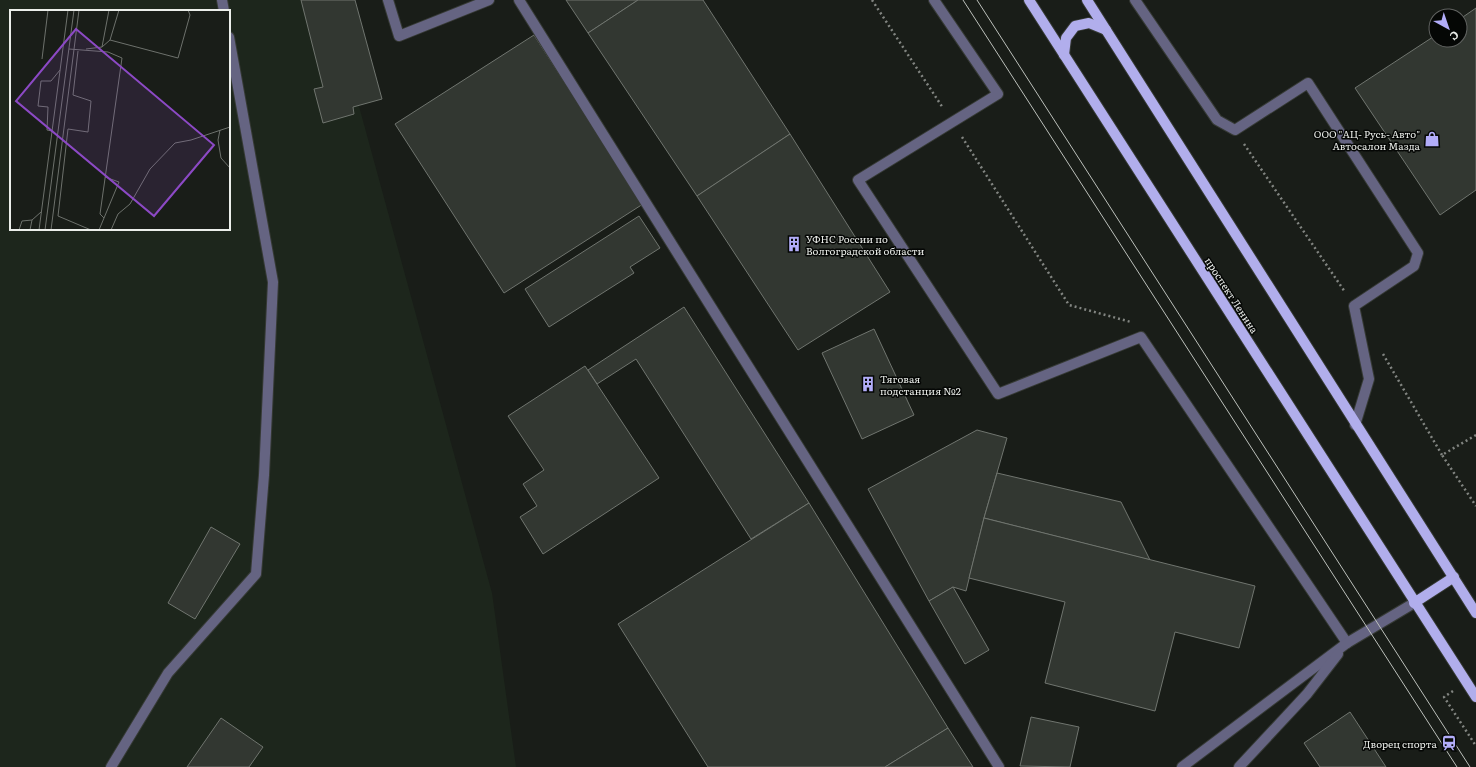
<svg xmlns="http://www.w3.org/2000/svg" width="1476" height="767" viewBox="0 0 1476 767" font-family="Literata,serif">
<style>
.built{fill:#1d261c;fill-rule:evenodd}
.building{fill:#323731;stroke:#70756f}
.lines{fill:none;stroke-linecap:round;stroke-linejoin:round}
.minor-casing{stroke:#363a35;stroke-width:12}
.major-casing{stroke:#363a35;stroke-width:12}
.path{stroke:#828581;stroke-width:2.5;stroke-dasharray:2 3;stroke-linecap:butt}
.minor{stroke:#656482;stroke-width:10}
.major{stroke:#b1aeec;stroke-width:10}
.tram{stroke:#bcc0bb;stroke-width:1}
.labels{text-anchor:middle;dominant-baseline:central;stroke-width:3;stroke-linejoin:round;paint-order:stroke}
.poi-label{font-size:10px;fill:#ebeeea;stroke:#050705;text-anchor:end}
.street-label{font-size:10px;fill:#ebeeea;stroke:#050705}
.inset-road{fill:none;stroke:#6d716c;stroke-width:1}
.view{fill:#8c49c5;fill-opacity:0.15;stroke:#8c49c5;stroke-width:2}
.inset-edge{fill:none;stroke:#ebeeea;stroke-width:2}
</style>
<rect width="100%" height="100%" fill="#191d18"/>
<path class="built" d="M0 0H330L492 593 516 767H0ZM11 11H229V229H11Z"/>
<g class="building">
<polygon points="301,0 355,0 382,99 353,107 354,114 323,123 314,89 323,87"/>
<polygon points="566,0 638,0 588,33"/>
<polygon points="638,0 703,0 790,134 697,196 588,33"/>
<polygon points="1476,8 1476,190 1440,215 1355,88 1436,35 1436,40 1460,40 1460,19"/>
<polygon points="534,35 643,204 504,293 395,124"/>
<polygon points="790,134 890,292 798,350 697,196"/>
<polygon points="639,216 660,248 630,267 634,273 549,327 525,289"/>
<polygon points="684,307 809,503 751,539 636,359 597,384 588,370"/>
<polygon points="874,329 914,415 862,439 822,353"/>
<polygon points="585,366 659,478 543,554 520,517 537,506 523,484 544,470 508,416"/>
<polygon points="977,430 1007,438 984,518 966,591 953,587 929,601 868,489"/>
<polygon points="997,473 1121,502 1150,560 984,518"/>
<polygon points="809,503 948,728 885,767 708,767 618,624"/>
<polygon points="984,518 1255,586 1239,648 1175,632 1155,711 1045,683 1065,602 969,578"/>
<polygon points="211,527 240,544 195,619 168,603"/>
<polygon points="953,587 989,650 965,664 929,601"/>
<polygon points="1350,712 1386,767 1320,767 1304,743"/>
<polygon points="1031,717 1079,727 1070,767 1020,766"/>
<polygon points="221,718 263,747 249,767 187,767"/>
<polygon points="948,728 973,767 885,767"/>
</g>
<g class="lines">
<g class="minor-casing">
<g id="minor">
<polyline points="222,0 224,11"/>
<polyline points="388,0 399,36 489,0"/>
<polyline points="519,0 999,767"/>
<polyline points="934,0 998,94 858,180 998,394 1141,337 1347,643"/>
<polyline points="1135,0 1217,120 1235,130 1308,83 1418,253 1414,266 1354,306 1369,379 1355,425"/>
<polyline points="111,767 168,673 256,574 264,475 273,282 229,37"/>
<polyline points="1182,767 1347,643 1414,603"/>
<polyline points="1239,767 1307,694 1338,654"/>
</g>
</g>
<g class="major-casing">
<g id="major">
<polyline points="1029,0 1476,697"/>
<polyline points="1087,0 1476,613"/>
<polyline points="1064,55 1066,38 1075,26 1089,23 1106,30"/>
<polyline points="1414,603 1454,577"/>
</g>
</g>
<g class="path">
<polyline points="872,0 943,108"/>
<polyline points="962,137 1069,305 1131,322"/>
<polyline points="1244,144 1345,292"/>
<polyline points="1383,354 1442,455"/>
<polyline points="1476,435 1442,455 1476,506"/>
<polyline points="1453,691 1444,697 1476,746"/>
</g>
<use href="#minor" class="minor"/>
<use href="#major" class="major"/>
<g class="tram">
<polyline points="963,0 1457,767"/>
<polyline points="977,0 1470,767"/>
</g>
</g>
<defs>
<g id="shop-bare" transform="scale(1.2)"><path d="M-5-2.5h2.3a2.7 3.5 0 0 1 5.4 0H5L5.5 6h-11ZM-1.5-2.5h3a1.5 2.3 0 0 0-3 0Z" fill="#b2adf9" stroke="#050705" stroke-width="2.5" paint-order="stroke"/></g>
<g id="building-bare" transform="scale(1.2)"><path d="M-4-6H4V6H1V3H-1V6H-4ZM-2.5-4.3h1.7v1.8h-1.7ZM.8-4.3h1.7v1.8H.8ZM-2.5-1h1.7V.8h-1.7ZM.8-1h1.7V.8H.8Z" fill="#b2adf9" stroke="#050705" stroke-width="2.5" paint-order="stroke"/></g>
<g id="station-bare" transform="scale(1.2)"><path d="M-3-6H3Q5-6 5-4V2Q5 4 3 4L4.5 6H3L1.5 4h-3L-3 6H-4.5L-3 4Q-5 4-5 2V-4Q-5-6-3-6ZM-3.5-4v3h7v-3ZM-3.5 1v1.5H-2V1ZM2 1v1.5H3.5V1Z" fill="#b2adf9" stroke="#050705" stroke-width="2.5" paint-order="stroke"/></g>
</defs>
<g fill-rule="evenodd">
<use href="#shop-bare" x="1432" y="139"/>
<use href="#building-bare" x="794" y="244"/>
<use href="#building-bare" x="868" y="384"/>
<use href="#station-bare" x="1449" y="743"/>
</g>
<g class="labels">
<g class="poi-label">
<text x="1420" y="133">ООО "АЦ- Русь- Авто"<tspan x="1420" dy="12">Автосалон Мазда</tspan></text>
<text x="806" y="238" text-anchor="start">УФНС России по<tspan x="806" dy="12">Волгоградской области</tspan></text>
<text x="880" y="378" text-anchor="start">Тяговая<tspan x="880" dy="12">подстанция №2</tspan></text>
<text x="1437" y="743">Дворец спорта</text>
</g>
<g class="street-label">
<text transform="translate(1232 295) rotate(57)">проспект Ленина</text>
</g>
</g>
<g transform="translate(10 10)">
<rect width="220" height="220" fill="#191d18"/>
<path class="inset-road" d="M100 30 109 0M92 37 99 0M59 39 98 42 112 48 90 204 94 208M76 39 92 37 100 30 168 48 180 5 178 0M68 41 63 85 81 91 78 122 58 119 48 206 81 220M32 49 38 0M210 120 208 130 211 148 220 158M42 121 37 120 38 97 28 96 31 71H41L50 60M9 220 12 211 22 210M20 220 22 210 31 202M29 220 58 0M35 220 64 0M41 220 69 0M89 220 109 172 95 167M101 220 108 204 120 194 140 159 165 133 181 130 220 117"/>
<path class="view" d="M66 19 204 135 144 206 6 91Z"/>
<rect width="220" height="220" class="inset-edge"/>
</g>
<g transform="translate(1448 28) rotate(140)"><circle r="19" fill="#050705" stroke="#616361"/>
<path d="M0-3L7 15L0 10L-7 15Z" fill="#b2adf9"/>
<text y="-6" font-size="11" font-weight="bold" text-anchor="middle" fill="#ebeeea">С</text>
</g>
</svg>
